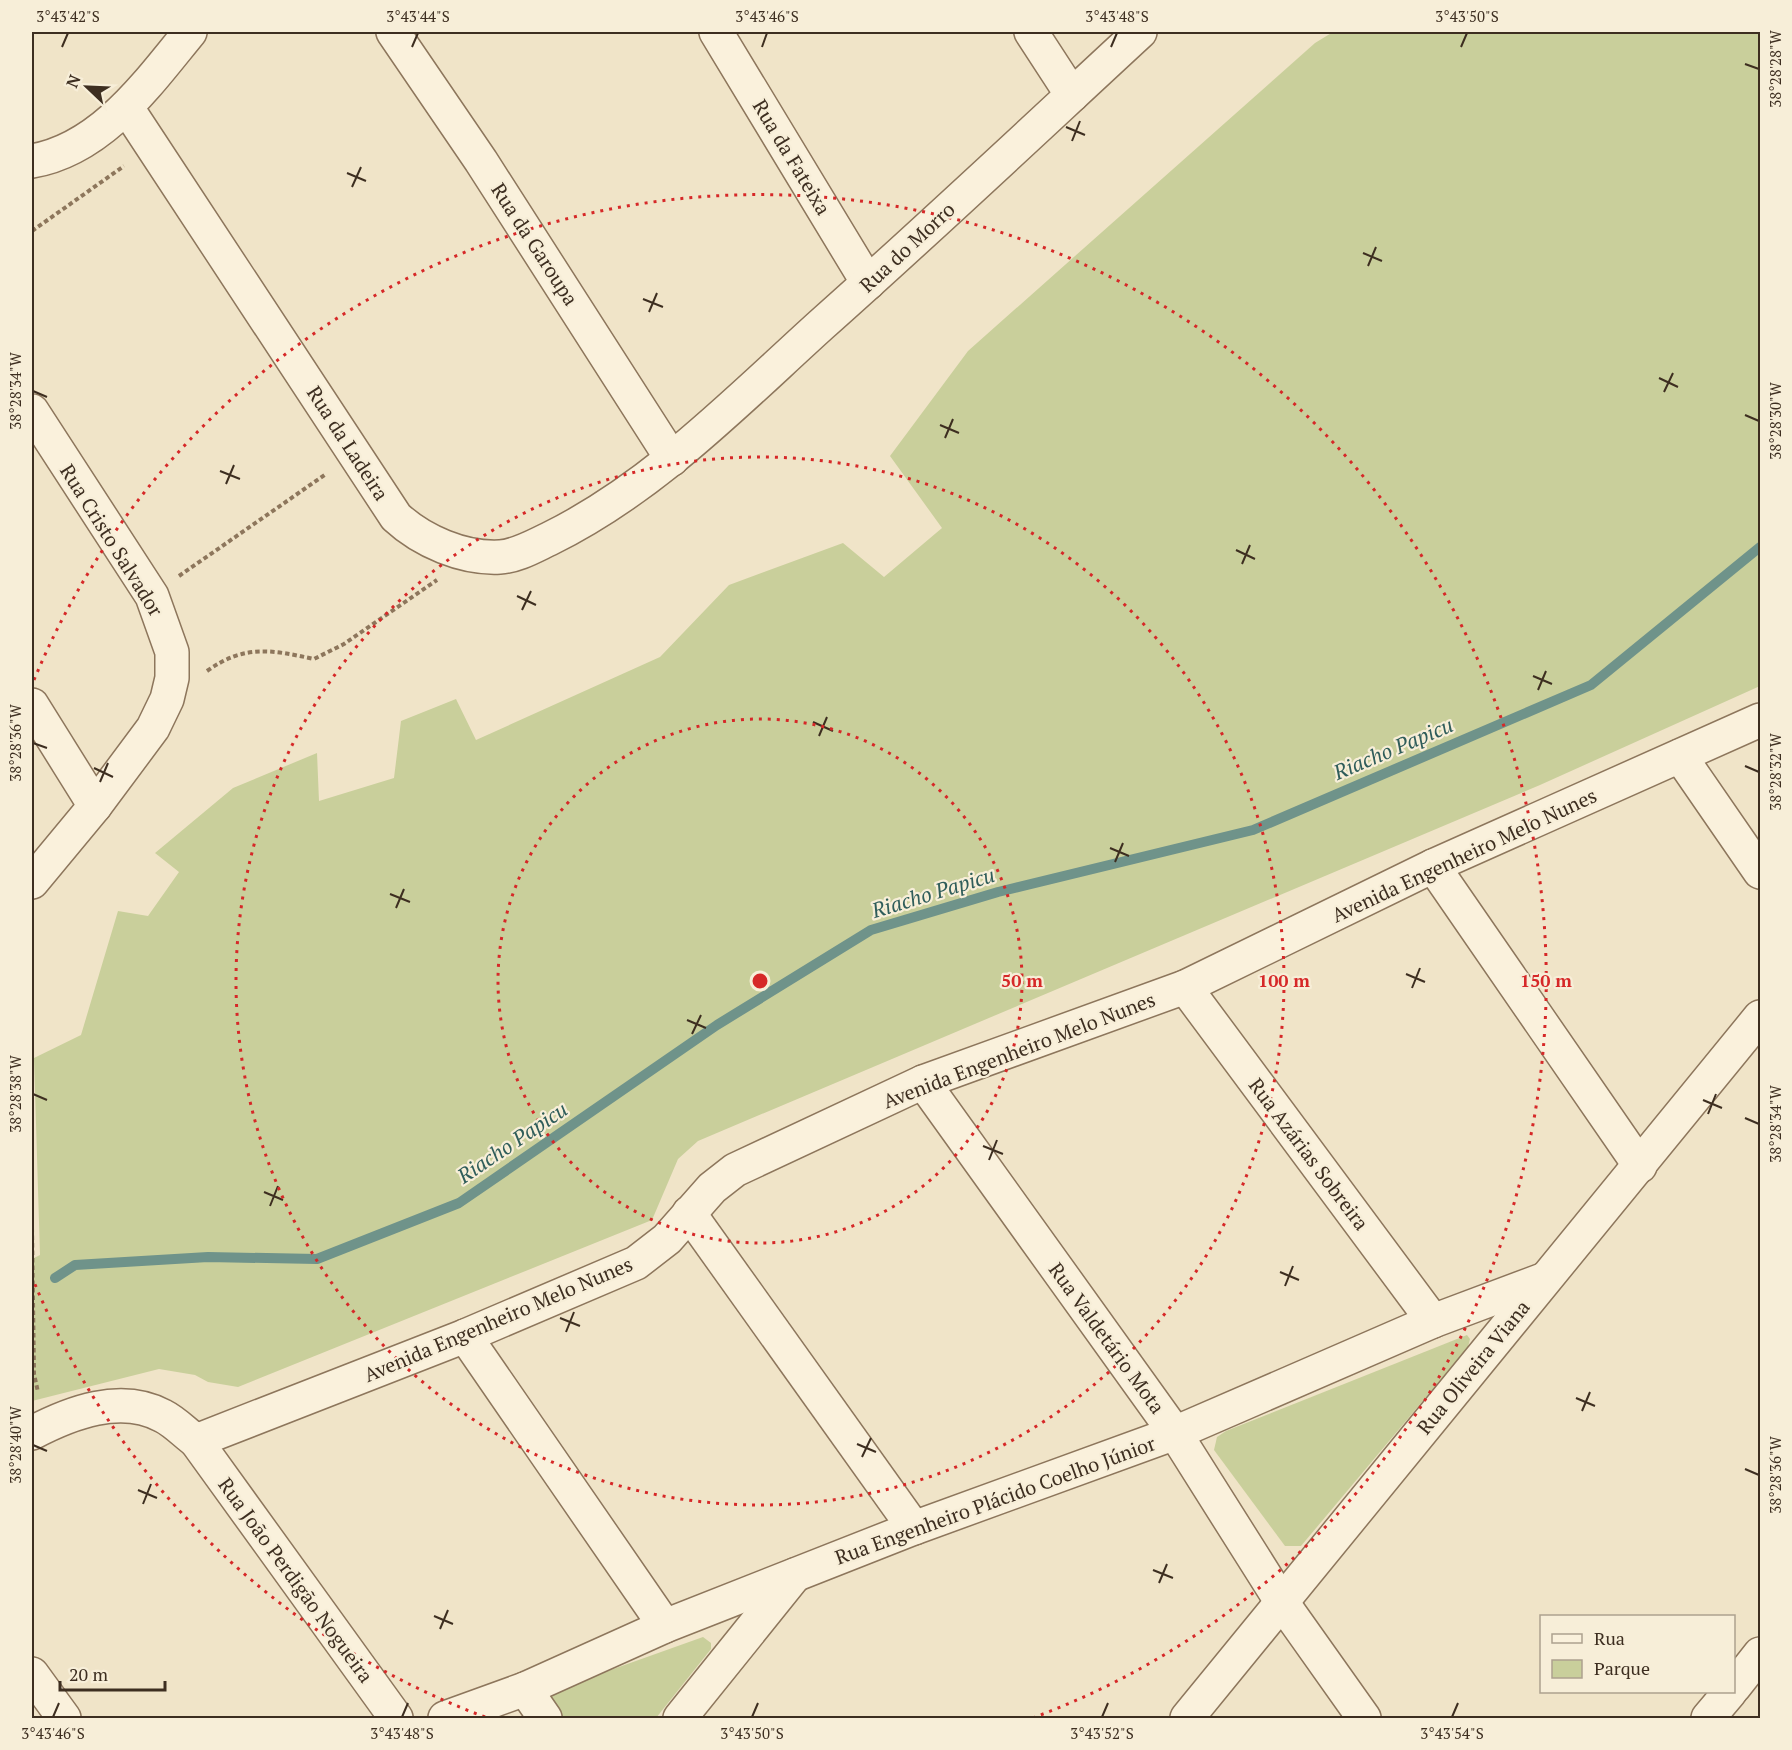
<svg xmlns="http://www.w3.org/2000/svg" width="1792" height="1750" viewBox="0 0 1792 1750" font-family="'PT Serif',serif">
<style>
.green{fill:#c9cf9b}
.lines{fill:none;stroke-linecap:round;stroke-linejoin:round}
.stream{stroke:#6f938a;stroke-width:10}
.minor-casing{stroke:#8d765c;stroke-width:36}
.path{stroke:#8d765c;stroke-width:4;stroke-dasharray:4.5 3;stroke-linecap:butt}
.minor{stroke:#faf1dc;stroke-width:33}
.ticks{fill:none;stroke:#3d2e20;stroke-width:2}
.ring{fill:none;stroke:#d62828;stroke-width:3;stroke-dasharray:3 6}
.labels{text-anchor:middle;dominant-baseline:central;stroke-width:4.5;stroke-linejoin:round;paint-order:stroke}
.street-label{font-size:20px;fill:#3d2e20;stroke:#f7eed8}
.water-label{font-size:21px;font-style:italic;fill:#2f5d5a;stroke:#f7eed8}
.centre{fill:#d62828;stroke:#f7eed8;stroke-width:3}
.ring-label{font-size:18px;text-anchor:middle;font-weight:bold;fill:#d62828;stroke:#f7eed8;stroke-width:4.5;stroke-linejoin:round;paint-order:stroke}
.neatline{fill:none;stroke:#3d2e20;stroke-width:2}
.ticks-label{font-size:15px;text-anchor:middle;fill:#3d2e20}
</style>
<rect width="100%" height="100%" fill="#f0e4c8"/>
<g class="green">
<polygon points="1333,32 1760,32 1760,686 1540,785 698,1141 678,1159 652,1220 238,1387 208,1382 195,1375 159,1369 32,1401 32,1259 40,1255 34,1058 81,1035 118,911 148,916 179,872 155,853 233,788 317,753 319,801 394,778 401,721 456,699 476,740 660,657 729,585 843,543 884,577 942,528 890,456 968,351 1315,43"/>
<polygon points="1467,1335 1470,1339 1468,1347 1301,1546 1285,1546 1214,1450 1217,1437 1226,1431"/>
<polygon points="703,1637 711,1643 711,1649 656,1718 558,1718 549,1699 563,1687"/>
</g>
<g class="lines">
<polyline class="stream" points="55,1278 75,1265 208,1257 317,1259 459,1203 717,1025 871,930 998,892 1253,830 1591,685 1760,547"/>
<g class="minor-casing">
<g id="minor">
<polyline points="393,32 481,161 672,459"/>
<polyline points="716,32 868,283"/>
<polyline points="1031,32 1072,95"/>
<path d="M127 108 396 517C422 541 463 559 500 557 517 556 534 546 549 539 653 488 736 402 821 325 929 229 1034 130 1140 32"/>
<path d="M32 161C102 149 148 83 190 32"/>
<polyline points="32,411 152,596 172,652 172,678 167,699 153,728 95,806 32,882"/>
<polyline points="32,705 95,806"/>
<polyline points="1680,756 1760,872"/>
<polyline points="1433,866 1640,1166"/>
<polyline points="1185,987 1433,1321"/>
<polyline points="923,1082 1175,1433 1281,1601 1364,1718"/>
<polyline points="689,1213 914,1528"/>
<polyline points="465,1336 665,1626"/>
<path d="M32 1433C70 1413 121 1393 163 1416 175 1422 185 1433 196 1441L465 1336 636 1263 667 1239 712 1188 735 1170 923 1082 1185 987 1433 866 1760 720"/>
<polyline points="196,1441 396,1718"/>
<polyline points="32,1674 64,1718"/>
<polyline points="1734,1687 1760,1654"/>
<polyline points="525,1689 545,1718"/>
<polyline points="445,1718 525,1689 665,1626 914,1528 1175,1433 1433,1321 1545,1279"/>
<polyline points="680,1718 795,1575"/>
<polyline points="1187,1718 1760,1017"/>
<polyline points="1708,1718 1730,1692"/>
</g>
</g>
<g class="path">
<polyline points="32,231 124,166"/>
<polyline points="179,576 326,474"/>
<path d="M207 671C245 644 272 650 314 659L344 644 437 580"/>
<polyline points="32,1228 34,1374 38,1392"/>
</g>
<use href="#minor" class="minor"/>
</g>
<path class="ticks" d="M62 47 68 33M412 47 418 33M762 47 767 33M1111 47 1117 33M1461 47 1467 33M1745 64 1759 69M1066 127 1085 135M1072 141 1080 121M347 173 366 181M352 187 361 167M1363 253 1382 261M1368 266 1376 247M643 299 663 307M649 312 657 293M1659 378 1678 387M33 391 47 397M1664 392 1673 373M1745 415 1759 421M940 425 959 433M945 438 953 419M220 471 240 479M226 484 234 465M1236 550 1255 559M1242 564 1250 545M517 596 536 605M522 610 531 591M1533 676 1552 684M1538 690 1546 671M813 722 833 731M819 736 827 717M33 743 47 748M1745 766 1759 772M94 768 113 777M100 782 108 763M1110 848 1129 856M1115 862 1123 843M390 894 410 902M396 908 404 889M1406 974 1425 982M1412 988 1420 968M687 1020 706 1028M692 1034 701 1015M33 1094 47 1100M1703 1100 1722 1108M1708 1114 1716 1094M1745 1118 1759 1124M983 1146 1003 1154M989 1160 997 1140M264 1192 283 1200M270 1206 278 1186M1280 1272 1299 1280M1285 1286 1293 1266M560 1318 580 1326M566 1332 574 1312M1576 1398 1595 1406M1582 1411 1590 1392M857 1444 876 1452M33 1445 47 1451M862 1457 871 1438M1745 1469 1759 1475M138 1490 157 1498M143 1504 151 1484M1153 1570 1173 1578M1159 1583 1167 1564M434 1616 453 1624M440 1629 448 1610M53 1717 59 1703M402 1717 408 1703M752 1717 758 1703M1102 1717 1108 1703M1452 1717 1458 1703"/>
<g class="ring">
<circle cx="760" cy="981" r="262"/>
<circle cx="760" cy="981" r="524"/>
<path d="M485 1717A786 786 0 0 1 34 1282M34 680A786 786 0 1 1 1035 1717"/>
</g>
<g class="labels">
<g class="street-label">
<text transform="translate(792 157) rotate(59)">Rua da Fateixa</text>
<text transform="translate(535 244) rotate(57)">Rua da Garoupa</text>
<text transform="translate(907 247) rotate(-43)">Rua do Morro</text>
<text transform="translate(348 443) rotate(57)">Rua da Ladeira</text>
<text transform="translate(112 540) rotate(58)">Rua Cristo Salvador</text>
<text transform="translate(1464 855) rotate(-25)">Avenida Engenheiro Melo Nunes</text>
<text transform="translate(1019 1050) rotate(-21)">Avenida Engenheiro Melo Nunes</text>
<text transform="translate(1309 1154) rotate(53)">Rua Azárias Sobreira</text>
<text transform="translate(498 1319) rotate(-23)">Avenida Engenheiro Melo Nunes</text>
<text transform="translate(1107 1338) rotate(54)">Rua Valdetário Mota</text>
<text transform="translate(1473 1367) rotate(-51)">Rua Oliveira Viana</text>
<text transform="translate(995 1500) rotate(-20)">Rua Engenheiro Plácido Coelho Júnior</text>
<text transform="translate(296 1580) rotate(54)">Rua João Perdigão Nogueira</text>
</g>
<g class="water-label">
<text transform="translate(1393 748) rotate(-23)">Riacho Papicu</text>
<text transform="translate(933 892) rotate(-17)">Riacho Papicu</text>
<text transform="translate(512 1142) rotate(-34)">Riacho Papicu</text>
</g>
</g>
<circle cx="760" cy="981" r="9" class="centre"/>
<g class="ring-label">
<text x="1022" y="987">50 m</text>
<text x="1284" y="987">100 m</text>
<text x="1546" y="987">150 m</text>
</g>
<rect width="1792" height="1750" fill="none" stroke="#f7eed8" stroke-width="66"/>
<rect x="1540" y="1615" width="195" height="78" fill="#f7eed8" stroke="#ada18e" stroke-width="1.5"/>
<rect x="1552" y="1634" width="30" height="9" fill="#faf1dc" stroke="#ada18e" stroke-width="1.5"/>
<text x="1594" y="1645" font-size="18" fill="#3d2e20">Rua</text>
<rect x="1552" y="1660" width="30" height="18" fill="#c9cf9b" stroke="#ada18e" stroke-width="1.5"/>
<text x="1594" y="1675" font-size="18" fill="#3d2e20">Parque</text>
<g transform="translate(87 87) rotate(293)" stroke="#f7eed8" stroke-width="4.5" paint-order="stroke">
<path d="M0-4.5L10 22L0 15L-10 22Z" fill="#3d2e20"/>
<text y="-9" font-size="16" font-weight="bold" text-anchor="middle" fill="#3d2e20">N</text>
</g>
<path d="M60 1681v9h105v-9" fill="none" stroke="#3d2e20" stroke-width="3"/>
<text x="69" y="1681" font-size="18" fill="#3d2e20" stroke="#f7eed8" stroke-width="4.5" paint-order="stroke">20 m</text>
<rect x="33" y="33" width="1726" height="1684" class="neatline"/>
<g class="ticks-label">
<text x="68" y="22">3°43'42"S</text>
<text x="418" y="22">3°43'44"S</text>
<text x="767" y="22">3°43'46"S</text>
<text x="1117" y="22">3°43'48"S</text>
<text x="1467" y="22">3°43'50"S</text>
<text transform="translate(1776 69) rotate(-90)" y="5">38°28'28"W</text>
<text transform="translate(16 391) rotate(-90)" y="5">38°28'34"W</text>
<text transform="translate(1776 421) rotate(-90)" y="5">38°28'30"W</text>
<text transform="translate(16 743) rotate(-90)" y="5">38°28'36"W</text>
<text transform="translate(1776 772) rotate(-90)" y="5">38°28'32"W</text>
<text transform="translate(16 1094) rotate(-90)" y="5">38°28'38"W</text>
<text transform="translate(1776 1124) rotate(-90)" y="5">38°28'34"W</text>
<text transform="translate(16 1445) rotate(-90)" y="5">38°28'40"W</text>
<text transform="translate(1776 1475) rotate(-90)" y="5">38°28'36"W</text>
<text x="53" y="1739">3°43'46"S</text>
<text x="402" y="1739">3°43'48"S</text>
<text x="752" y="1739">3°43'50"S</text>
<text x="1102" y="1739">3°43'52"S</text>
<text x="1452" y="1739">3°43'54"S</text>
</g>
</svg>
